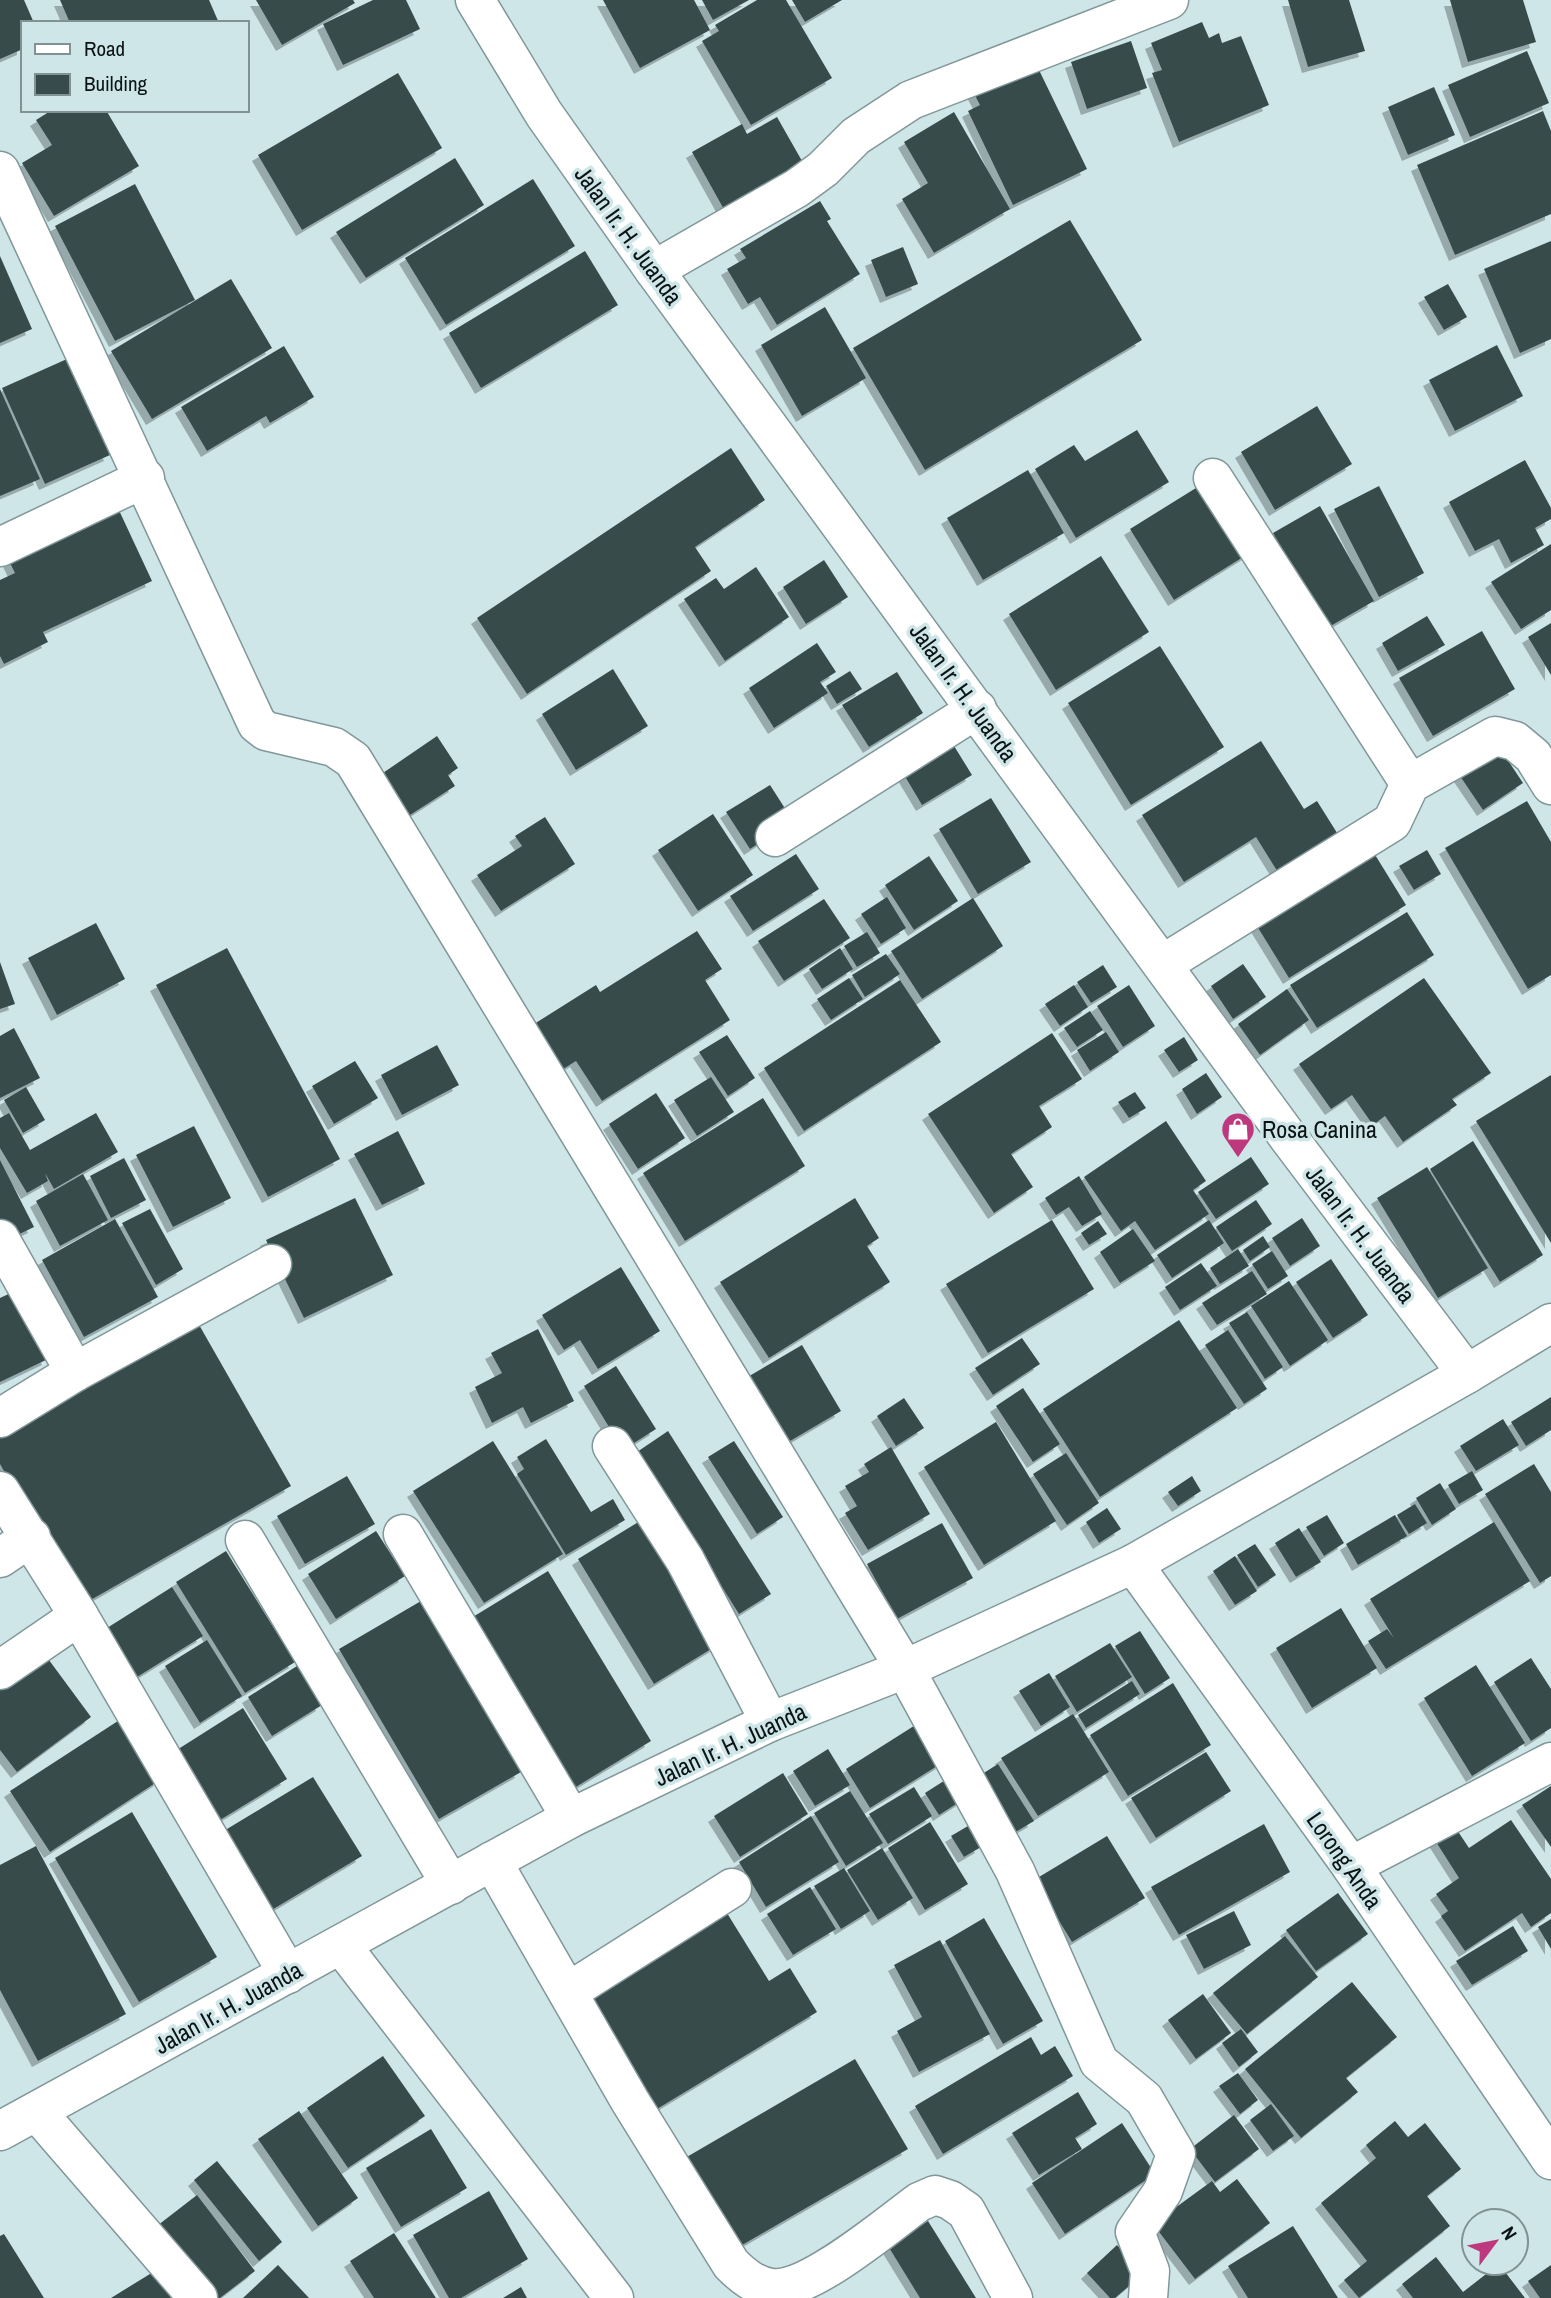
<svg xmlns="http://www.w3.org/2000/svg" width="1551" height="2298" viewBox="0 0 1551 2298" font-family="'Archivo Narrow',sans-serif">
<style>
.building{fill:#374b4c;filter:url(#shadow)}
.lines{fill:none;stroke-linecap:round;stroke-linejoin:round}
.street-casing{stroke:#819799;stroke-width:41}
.secondary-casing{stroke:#819799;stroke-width:41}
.street{stroke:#fff;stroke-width:38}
.secondary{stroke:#fff;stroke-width:38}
.labels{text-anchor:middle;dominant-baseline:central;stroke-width:7;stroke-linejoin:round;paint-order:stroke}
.street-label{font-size:24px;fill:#0b1314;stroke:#cee6e8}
.poi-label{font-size:24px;fill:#0b1314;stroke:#cee6e8;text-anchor:start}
</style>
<defs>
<filter id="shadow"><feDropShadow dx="-6" dy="6" stdDeviation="0" flood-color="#0004"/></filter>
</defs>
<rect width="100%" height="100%" fill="#cee6e8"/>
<g class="building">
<polygon points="0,0 24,0 34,23 23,23 23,49 0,59"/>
<polygon points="60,0 209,0 219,23 70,23"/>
<polygon points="256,0 353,0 355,3 282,45"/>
<polygon points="373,0 406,0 420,29 343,65 323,24"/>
<polygon points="603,0 694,0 710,30 640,68"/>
<polygon points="702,0 749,0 713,20"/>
<polygon points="757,0 786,0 832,78 751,125 702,41 719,31 715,25"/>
<polygon points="792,0 842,0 805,22"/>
<polygon points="1288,0 1349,0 1365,51 1308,67"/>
<polygon points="1450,0 1523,0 1536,42 1468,62"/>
<polygon points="1202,22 1209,38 1219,33 1222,43 1241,36 1269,105 1179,142 1152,73 1162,70 1151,43"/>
<polygon points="1131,41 1147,88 1087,109 1071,62"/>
<polygon points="1527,51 1549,103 1470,137 1448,85"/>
<polygon points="1004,70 1010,83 1039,70 1087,169 1013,205 968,111 980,105 970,86"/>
<polygon points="398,73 442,148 302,230 258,155"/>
<polygon points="1434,87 1455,135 1408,155 1388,107"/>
<polygon points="52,110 106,110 139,166 54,216 22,163 52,145 36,120"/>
<polygon points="1543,111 1551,131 1551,214 1455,255 1417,165"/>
<polygon points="954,112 1010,209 934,253 902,199 928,183 904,142"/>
<polygon points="777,117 806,168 726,213 692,152 742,124 747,134"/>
<polygon points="455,158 484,205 366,278 336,232"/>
<polygon points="533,179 575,246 446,325 405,258"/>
<polygon points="135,184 195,300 115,341 55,226"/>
<polygon points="820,201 831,219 827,221 860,274 777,325 760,297 748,304 727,269 746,258 740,249"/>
<polygon points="1070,220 1142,340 925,470 853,348"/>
<polygon points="1551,241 1551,339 1520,353 1484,269"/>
<polygon points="903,247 918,284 886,297 871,260"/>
<polygon points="585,251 618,305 481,388 449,333"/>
<polygon points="0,256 32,329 0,343"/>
<polygon points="231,279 272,348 152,419 111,351"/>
<polygon points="1448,284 1467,317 1444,330 1424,297"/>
<polygon points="825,307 866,378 802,416 761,345"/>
<polygon points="1497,345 1523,396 1455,431 1429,380"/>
<polygon points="284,346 314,397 270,423 266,416 207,451 181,407"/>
<polygon points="67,359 110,455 45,484 2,388"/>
<polygon points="0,389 40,479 0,496"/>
<polygon points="1317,406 1352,464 1275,510 1241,452"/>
<polygon points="1137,430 1169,482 1076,538 1035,469 1074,445 1085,461"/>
<polygon points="731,448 765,500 695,547 711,571 527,694 477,618"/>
<polygon points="1525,460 1551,508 1551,519 1535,528 1544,545 1511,563 1499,539 1475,551 1449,502"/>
<polygon points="1028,470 1064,533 983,580 947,518"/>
<polygon points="1204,483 1248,554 1174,600 1130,529"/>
<polygon points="1379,486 1424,573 1379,597 1334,509"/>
<polygon points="117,506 152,581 43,632 48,642 4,664 0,656 0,580 15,573 7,557"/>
<polygon points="1320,506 1374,601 1327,628 1273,533"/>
<polygon points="1551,544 1551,610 1521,629 1491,582"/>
<polygon points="1101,556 1149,632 1056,690 1009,614"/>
<polygon points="824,560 848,597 806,624 783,587"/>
<polygon points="756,567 789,617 725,661 684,599 716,578 724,589"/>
<polygon points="1427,616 1445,645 1398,671 1382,643"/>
<polygon points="1551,623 1551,675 1528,637"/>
<polygon points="1482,631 1515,689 1433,736 1399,678"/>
<polygon points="817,643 836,672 820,682 828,693 774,728 749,688"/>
<polygon points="1160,646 1224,747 1131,805 1068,703"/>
<polygon points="613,669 648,726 576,770 542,714"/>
<polygon points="850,671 862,689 837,704 826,686"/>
<polygon points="897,672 923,713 869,747 842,705"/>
<polygon points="946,733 972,775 922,805 897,763"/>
<polygon points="437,736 458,768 448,775 455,786 407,817 380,775"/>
<polygon points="1261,741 1304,809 1317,801 1344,844 1284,882 1256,837 1184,882 1142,815"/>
<polygon points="1501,750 1523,783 1483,810 1460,776"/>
<polygon points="770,785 793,821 750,849 726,812"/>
<polygon points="991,798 1031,862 978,894 939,829"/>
<polygon points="1527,801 1551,842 1551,975 1528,989 1445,848"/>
<polygon points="713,814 753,875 698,911 658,850"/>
<polygon points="545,817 575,864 501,911 477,875 522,846 515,836"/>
<polygon points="1369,845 1406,905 1289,978 1252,918"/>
<polygon points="1427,850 1441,874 1414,890 1399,866"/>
<polygon points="796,854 819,889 753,931 730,896"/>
<polygon points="929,856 958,901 914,930 885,885"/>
<polygon points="887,897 906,928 881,944 861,914"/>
<polygon points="973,898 1003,946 922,999 891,951"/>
<polygon points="824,899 850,938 784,981 758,941"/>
<polygon points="1407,912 1434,955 1317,1028 1290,985"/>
<polygon points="96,923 125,979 57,1015 28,958"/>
<polygon points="697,931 722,969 705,980 730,1020 602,1101 576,1061 552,1076 523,1031 596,985 600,992"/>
<polygon points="867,932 880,953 857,967 844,946"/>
<polygon points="227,948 340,1159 268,1197 156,985"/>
<polygon points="840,948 853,969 822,989 809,969"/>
<polygon points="886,954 900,974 865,997 852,975"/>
<polygon points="0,962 15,1004 0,1009"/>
<polygon points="1243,964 1266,997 1233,1019 1211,986"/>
<polygon points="1103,965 1117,987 1091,1003 1077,982"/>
<polygon points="849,978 863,999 831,1020 817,999"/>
<polygon points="1424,978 1491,1073 1452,1099 1457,1105 1403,1142 1385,1116 1373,1125 1352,1095 1331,1109 1299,1064"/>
<polygon points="900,980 941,1042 804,1131 764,1068"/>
<polygon points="1074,985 1088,1007 1060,1026 1045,1004"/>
<polygon points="1129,985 1155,1026 1123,1047 1097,1006"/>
<polygon points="1287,989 1309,1020 1260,1055 1238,1024"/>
<polygon points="1090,1011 1103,1030 1077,1047 1064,1028"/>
<polygon points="14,1028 40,1078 0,1098 0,1036"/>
<polygon points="1106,1032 1119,1052 1090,1071 1077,1050"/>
<polygon points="1052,1033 1082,1079 1039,1106 1052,1127 1011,1154 1033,1187 994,1213 928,1114"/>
<polygon points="727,1035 755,1078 728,1096 699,1052"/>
<polygon points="1184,1037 1198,1060 1179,1072 1164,1050"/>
<polygon points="437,1045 459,1085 402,1115 381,1075"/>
<polygon points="355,1061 378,1098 334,1124 312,1086"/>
<polygon points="1206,1073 1222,1097 1197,1114 1182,1089"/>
<polygon points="1551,1075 1551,1243 1476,1121"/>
<polygon points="711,1077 734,1112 697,1136 674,1100"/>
<polygon points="26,1087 45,1120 23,1133 4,1100"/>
<polygon points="1135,1092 1146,1108 1129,1118 1118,1102"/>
<polygon points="656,1093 685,1138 638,1169 609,1124"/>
<polygon points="763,1098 805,1166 685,1241 643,1173"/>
<polygon points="9,1113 30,1150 96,1113 118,1152 54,1189 45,1173 48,1181 27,1193 0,1148 0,1118"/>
<polygon points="1166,1121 1206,1181 1193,1190 1209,1214 1155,1250 1135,1221 1121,1231 1084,1177"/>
<polygon points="194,1126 231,1198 173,1227 136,1155"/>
<polygon points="398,1131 425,1184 382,1205 354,1154"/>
<polygon points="1473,1141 1543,1255 1500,1282 1430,1169"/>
<polygon points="1251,1157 1269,1184 1216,1219 1198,1192"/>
<polygon points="124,1158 146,1200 111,1218 90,1176"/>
<polygon points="0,1160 34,1227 3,1242 0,1236"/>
<polygon points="1427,1167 1488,1268 1438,1298 1377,1198"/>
<polygon points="83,1174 108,1220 60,1246 36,1201"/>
<polygon points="1079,1176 1102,1214 1082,1226 1069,1207 1056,1215 1045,1198"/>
<polygon points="355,1198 393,1275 304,1318 266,1240"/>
<polygon points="855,1198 879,1238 867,1246 890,1282 769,1358 720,1282"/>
<polygon points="1256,1200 1272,1224 1232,1251 1216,1227"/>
<polygon points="150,1209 183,1269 156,1285 122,1223"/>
<polygon points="1302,1218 1320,1246 1290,1266 1272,1238"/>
<polygon points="115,1219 158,1297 84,1337 42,1260"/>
<polygon points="1052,1220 1094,1289 988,1353 946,1284"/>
<polygon points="1209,1220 1224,1243 1172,1278 1157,1255"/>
<polygon points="1098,1221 1107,1234 1089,1245 1081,1233"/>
<polygon points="1133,1229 1155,1261 1120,1283 1100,1252"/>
<polygon points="1263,1236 1270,1247 1250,1261 1243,1250"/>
<polygon points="1238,1249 1249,1266 1220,1284 1210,1268"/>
<polygon points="1272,1251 1288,1276 1268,1289 1252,1264"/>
<polygon points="1331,1259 1368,1315 1333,1338 1296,1282"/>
<polygon points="1201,1263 1217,1286 1180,1310 1165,1287"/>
<polygon points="621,1267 660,1331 598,1369 580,1340 564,1350 542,1315"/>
<polygon points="1252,1271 1267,1294 1217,1325 1202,1303"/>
<polygon points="1289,1281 1328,1340 1290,1366 1251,1306"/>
<polygon points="15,1291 48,1359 0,1382 0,1298"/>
<polygon points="1247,1312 1283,1367 1265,1379 1229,1323"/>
<polygon points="1179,1320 1237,1408 1100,1497 1043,1409"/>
<polygon points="198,1323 291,1486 80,1606 0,1464 0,1436"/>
<polygon points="538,1329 574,1401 531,1423 523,1407 492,1423 475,1387 502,1373 491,1353"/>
<polygon points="1228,1330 1267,1389 1244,1404 1205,1345"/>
<polygon points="1022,1338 1040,1364 993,1395 975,1368"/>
<polygon points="802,1345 841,1411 785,1444 746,1378"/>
<polygon points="616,1366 656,1429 623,1450 584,1386"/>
<polygon points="1023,1388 1060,1444 1033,1462 996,1406"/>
<polygon points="1551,1397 1551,1430 1526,1446 1511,1422"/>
<polygon points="904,1398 924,1428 896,1446 877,1416"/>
<polygon points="1503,1419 1519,1445 1476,1471 1460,1446"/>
<polygon points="996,1422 1056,1521 984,1565 924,1467"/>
<polygon points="668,1431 771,1594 739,1614 637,1452"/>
<polygon points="546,1439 591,1512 613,1499 625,1520 566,1555 517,1474 524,1469 517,1457"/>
<polygon points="493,1441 563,1554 484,1603 413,1491"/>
<polygon points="734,1441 783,1517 757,1534 708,1457"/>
<polygon points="891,1447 930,1514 868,1550 845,1513 857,1506 845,1486 869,1472 864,1464"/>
<polygon points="1066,1453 1099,1503 1067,1525 1033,1474"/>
<polygon points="1534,1464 1551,1492 1551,1576 1540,1583 1485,1494"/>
<polygon points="1472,1471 1483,1490 1459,1504 1448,1485"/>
<polygon points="347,1476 375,1524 305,1564 277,1516"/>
<polygon points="1192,1476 1201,1491 1178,1506 1168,1492"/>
<polygon points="1440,1483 1456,1509 1432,1525 1416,1498"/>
<polygon points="1415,1504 1427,1523 1409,1534 1397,1515"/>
<polygon points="1107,1508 1121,1529 1099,1543 1086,1522"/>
<polygon points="1327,1515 1344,1543 1324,1556 1306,1527"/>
<polygon points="1395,1515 1407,1536 1358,1565 1346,1544"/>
<polygon points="640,1521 716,1646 654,1684 578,1559"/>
<polygon points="1494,1522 1530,1581 1386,1669 1368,1641 1387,1629 1394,1638 1370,1599"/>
<polygon points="942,1523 973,1578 897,1619 867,1564"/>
<polygon points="1299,1528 1321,1562 1296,1577 1275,1543"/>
<polygon points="376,1531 405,1576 336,1619 308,1574"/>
<polygon points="1255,1544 1276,1575 1258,1587 1237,1555"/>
<polygon points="226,1551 295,1662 245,1693 176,1582"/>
<polygon points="1235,1556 1257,1591 1235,1605 1213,1571"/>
<polygon points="548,1571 651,1741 566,1793 463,1623"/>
<polygon points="172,1587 203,1636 137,1677 107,1628"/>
<polygon points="421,1601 521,1772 439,1819 339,1649"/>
<polygon points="1341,1608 1377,1668 1312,1708 1276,1648"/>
<polygon points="1140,1631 1170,1678 1145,1694 1115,1646"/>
<polygon points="207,1640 242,1696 200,1723 165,1666"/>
<polygon points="1110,1643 1132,1677 1077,1712 1055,1676"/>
<polygon points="46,1656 91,1717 17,1772 0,1750 0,1690"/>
<polygon points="1531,1658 1551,1689 1551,1728 1531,1741 1494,1682"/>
<polygon points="1476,1665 1525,1743 1472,1776 1424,1698"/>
<polygon points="297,1666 322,1705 272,1736 248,1697"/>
<polygon points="1049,1673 1070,1707 1041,1726 1019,1691"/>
<polygon points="1132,1681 1140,1694 1086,1728 1078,1715"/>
<polygon points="1173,1683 1211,1745 1128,1796 1090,1735"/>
<polygon points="243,1708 287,1779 215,1823 172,1753"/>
<polygon points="1073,1714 1109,1772 1038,1816 1001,1758"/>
<polygon points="121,1719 160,1780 50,1852 10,1791"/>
<polygon points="917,1724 942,1763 870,1808 846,1769"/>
<polygon points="828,1749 850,1785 815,1806 793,1771"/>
<polygon points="1206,1752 1231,1791 1156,1838 1131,1798"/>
<polygon points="998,1764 1034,1821 1014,1833 979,1776"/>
<polygon points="783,1773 808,1814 740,1857 714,1816"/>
<polygon points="313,1777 362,1856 270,1911 222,1832"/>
<polygon points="950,1777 964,1799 939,1815 925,1793"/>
<polygon points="1551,1786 1551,1847 1522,1805"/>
<polygon points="914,1787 932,1816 888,1844 869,1814"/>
<polygon points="850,1791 883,1843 846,1866 814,1813"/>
<polygon points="132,1812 217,1957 139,2002 55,1858"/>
<polygon points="811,1816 839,1862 766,1907 739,1862"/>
<polygon points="1511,1820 1551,1879 1551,1913 1531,1927 1522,1913 1465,1951 1441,1916 1448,1911 1436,1894 1459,1878 1431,1834 1451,1821 1469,1848"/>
<polygon points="930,1822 968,1884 925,1910 888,1848"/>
<polygon points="1264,1824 1290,1872 1179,1935 1151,1887"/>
<polygon points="968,1826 981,1847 964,1857 951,1836"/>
<polygon points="1107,1836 1145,1898 1072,1942 1034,1880"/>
<polygon points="36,1846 126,2014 38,2061 0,1990 0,1865"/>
<polygon points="882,1848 913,1898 878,1920 847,1870"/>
<polygon points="844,1868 870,1911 841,1929 814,1886"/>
<polygon points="810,1887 836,1929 793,1955 767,1914"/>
<polygon points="1338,1893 1368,1934 1316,1971 1286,1930"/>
<polygon points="722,1905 769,1981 790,1968 817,2012 652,2112 579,1992"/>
<polygon points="1234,1911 1251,1945 1204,1969 1186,1935"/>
<polygon points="984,1918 1043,2021 1003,2044 945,1941"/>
<polygon points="1551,1919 1551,1949 1538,1927"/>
<polygon points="1513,1926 1528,1951 1472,1985 1456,1961"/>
<polygon points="1285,1936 1318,1977 1247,2034 1213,1993"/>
<polygon points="940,1940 990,2034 919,2072 897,2031 922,2017 894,1965"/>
<polygon points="1352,1982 1397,2037 1346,2078 1358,2092 1301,2138 1245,2069"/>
<polygon points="1203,1994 1231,2033 1196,2059 1168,2020"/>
<polygon points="1241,2029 1258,2052 1239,2067 1222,2043"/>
<polygon points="1031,2037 1041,2055 1055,2046 1073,2076 943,2154 915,2106"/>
<polygon points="383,2056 425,2116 348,2168 307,2108"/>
<polygon points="855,2059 908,2149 737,2248 685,2158"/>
<polygon points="1238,2073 1258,2100 1240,2114 1219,2086"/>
<polygon points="1078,2092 1097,2124 1075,2138 1082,2149 1039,2175 1012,2133"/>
<polygon points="1271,2104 1294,2136 1273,2151 1250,2120"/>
<polygon points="299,2111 358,2198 318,2226 258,2139"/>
<polygon points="1234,2115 1259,2149 1215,2182 1190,2149"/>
<polygon points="1395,2121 1408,2137 1425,2123 1461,2169 1427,2196 1450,2226 1359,2298 1344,2280 1367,2261 1321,2203 1376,2158 1366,2145"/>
<polygon points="1122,2123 1155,2174 1065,2234 1032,2183"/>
<polygon points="431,2129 467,2188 401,2227 366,2168"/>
<polygon points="217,2161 282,2242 259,2261 194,2180"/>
<polygon points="1237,2179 1270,2223 1195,2279 1153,2224 1212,2181 1220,2192"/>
<polygon points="489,2191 528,2259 461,2298 449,2298 413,2235"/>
<polygon points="197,2195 255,2271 220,2298 206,2298 153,2229"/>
<polygon points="928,2221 976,2298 920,2298 888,2246"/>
<polygon points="1293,2226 1338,2298 1248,2298 1228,2266"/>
<polygon points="394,2233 436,2298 374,2298 350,2261"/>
<polygon points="4,2234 44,2298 0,2298 0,2236"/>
<polygon points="1117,2245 1143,2274 1115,2298 1110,2298 1087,2273"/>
<polygon points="1436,2257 1463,2292 1499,2264 1525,2298 1413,2298 1402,2284"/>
<polygon points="278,2265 309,2298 243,2298"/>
<polygon points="1551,2265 1551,2298 1540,2298 1528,2281"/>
<polygon points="158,2269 175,2298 111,2298"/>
<polygon points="521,2287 527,2298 503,2298"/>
</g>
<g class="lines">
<g class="street-casing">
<g id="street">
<polyline points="0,171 257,724 266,731 334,747 353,760 905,1669 1015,1871 1099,2062 1144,2099 1176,2154 1163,2191 1135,2232 1150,2271 1148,2298"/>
<polyline points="654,270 797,188 823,169 856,136 911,100 1169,0"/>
<polyline points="1213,478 1410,784"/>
<polyline points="0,547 145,478"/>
<polyline points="775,837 977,709"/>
<polyline points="1163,964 1392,822 1410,784 1495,736 1515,741 1533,756 1551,785"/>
<polyline points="75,1372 272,1264"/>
<polyline points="0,1418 75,1372 0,1239"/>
<polyline points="612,1446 685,1560 770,1722"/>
<polyline points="0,1491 79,1616 288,1974"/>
<polyline points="403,1534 571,1818"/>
<polyline points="245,1540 451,1885"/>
<polyline points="0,1558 31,1537"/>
<polyline points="1133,1564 1351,1866 1551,2160"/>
<polyline points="0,1670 79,1616"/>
<path d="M492 1861 630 2101 731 2264C743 2276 755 2286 772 2288 808 2293 889 2224 919 2202L935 2195 950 2200 966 2211 1013 2298"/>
<polyline points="1351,1866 1551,1762"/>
<polyline points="341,1945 614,2298"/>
<polyline points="568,1992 732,1888"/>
<polyline points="37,2112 198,2298"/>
</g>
</g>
<g class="secondary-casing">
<g id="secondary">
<polyline points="475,0 544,114 654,270 1288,1137 1467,1374"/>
<polyline points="0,2131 571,1818 770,1722 905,1669 1133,1564 1467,1374 1551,1323"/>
</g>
</g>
<use href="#street" class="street"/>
<use href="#secondary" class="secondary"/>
</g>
<defs>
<g id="shop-pin" transform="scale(1.75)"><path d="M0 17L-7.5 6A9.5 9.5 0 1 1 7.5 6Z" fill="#bd387d" stroke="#cee6e8"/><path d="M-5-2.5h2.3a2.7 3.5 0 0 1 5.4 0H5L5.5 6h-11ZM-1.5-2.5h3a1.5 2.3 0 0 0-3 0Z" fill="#fff"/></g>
</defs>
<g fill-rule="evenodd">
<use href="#shop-pin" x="1238" y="1129"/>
</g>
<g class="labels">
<g class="street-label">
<text transform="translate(629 235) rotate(54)">Jalan Ir. H. Juanda</text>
<text transform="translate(964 692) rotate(54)">Jalan Ir. H. Juanda</text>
<text transform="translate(1361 1234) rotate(53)">Jalan Ir. H. Juanda</text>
<text transform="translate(730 1744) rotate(-25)">Jalan Ir. H. Juanda</text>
<text transform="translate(1345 1860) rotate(55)">Lorong Anda</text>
<text transform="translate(228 2007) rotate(-29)">Jalan Ir. H. Juanda</text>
</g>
<g class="poi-label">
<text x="1262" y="1129">Rosa Canina</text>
</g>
</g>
<rect x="21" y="21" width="228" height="91" fill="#cee6e8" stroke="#809293" stroke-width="2"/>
<rect x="35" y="44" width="35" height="10" fill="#ffffff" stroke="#809293" stroke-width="2"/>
<text x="84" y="56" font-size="21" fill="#0b1314">Road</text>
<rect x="35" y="74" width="35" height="21" fill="#374b4c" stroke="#809293" stroke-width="2"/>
<text x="84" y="91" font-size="21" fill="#0b1314">Building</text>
<g transform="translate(1495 2242) rotate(58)"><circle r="33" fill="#cee6e8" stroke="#809293" stroke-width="2"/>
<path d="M0-5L12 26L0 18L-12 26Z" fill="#bd387d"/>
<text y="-10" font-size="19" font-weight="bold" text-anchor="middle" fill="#0b1314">N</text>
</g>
</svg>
